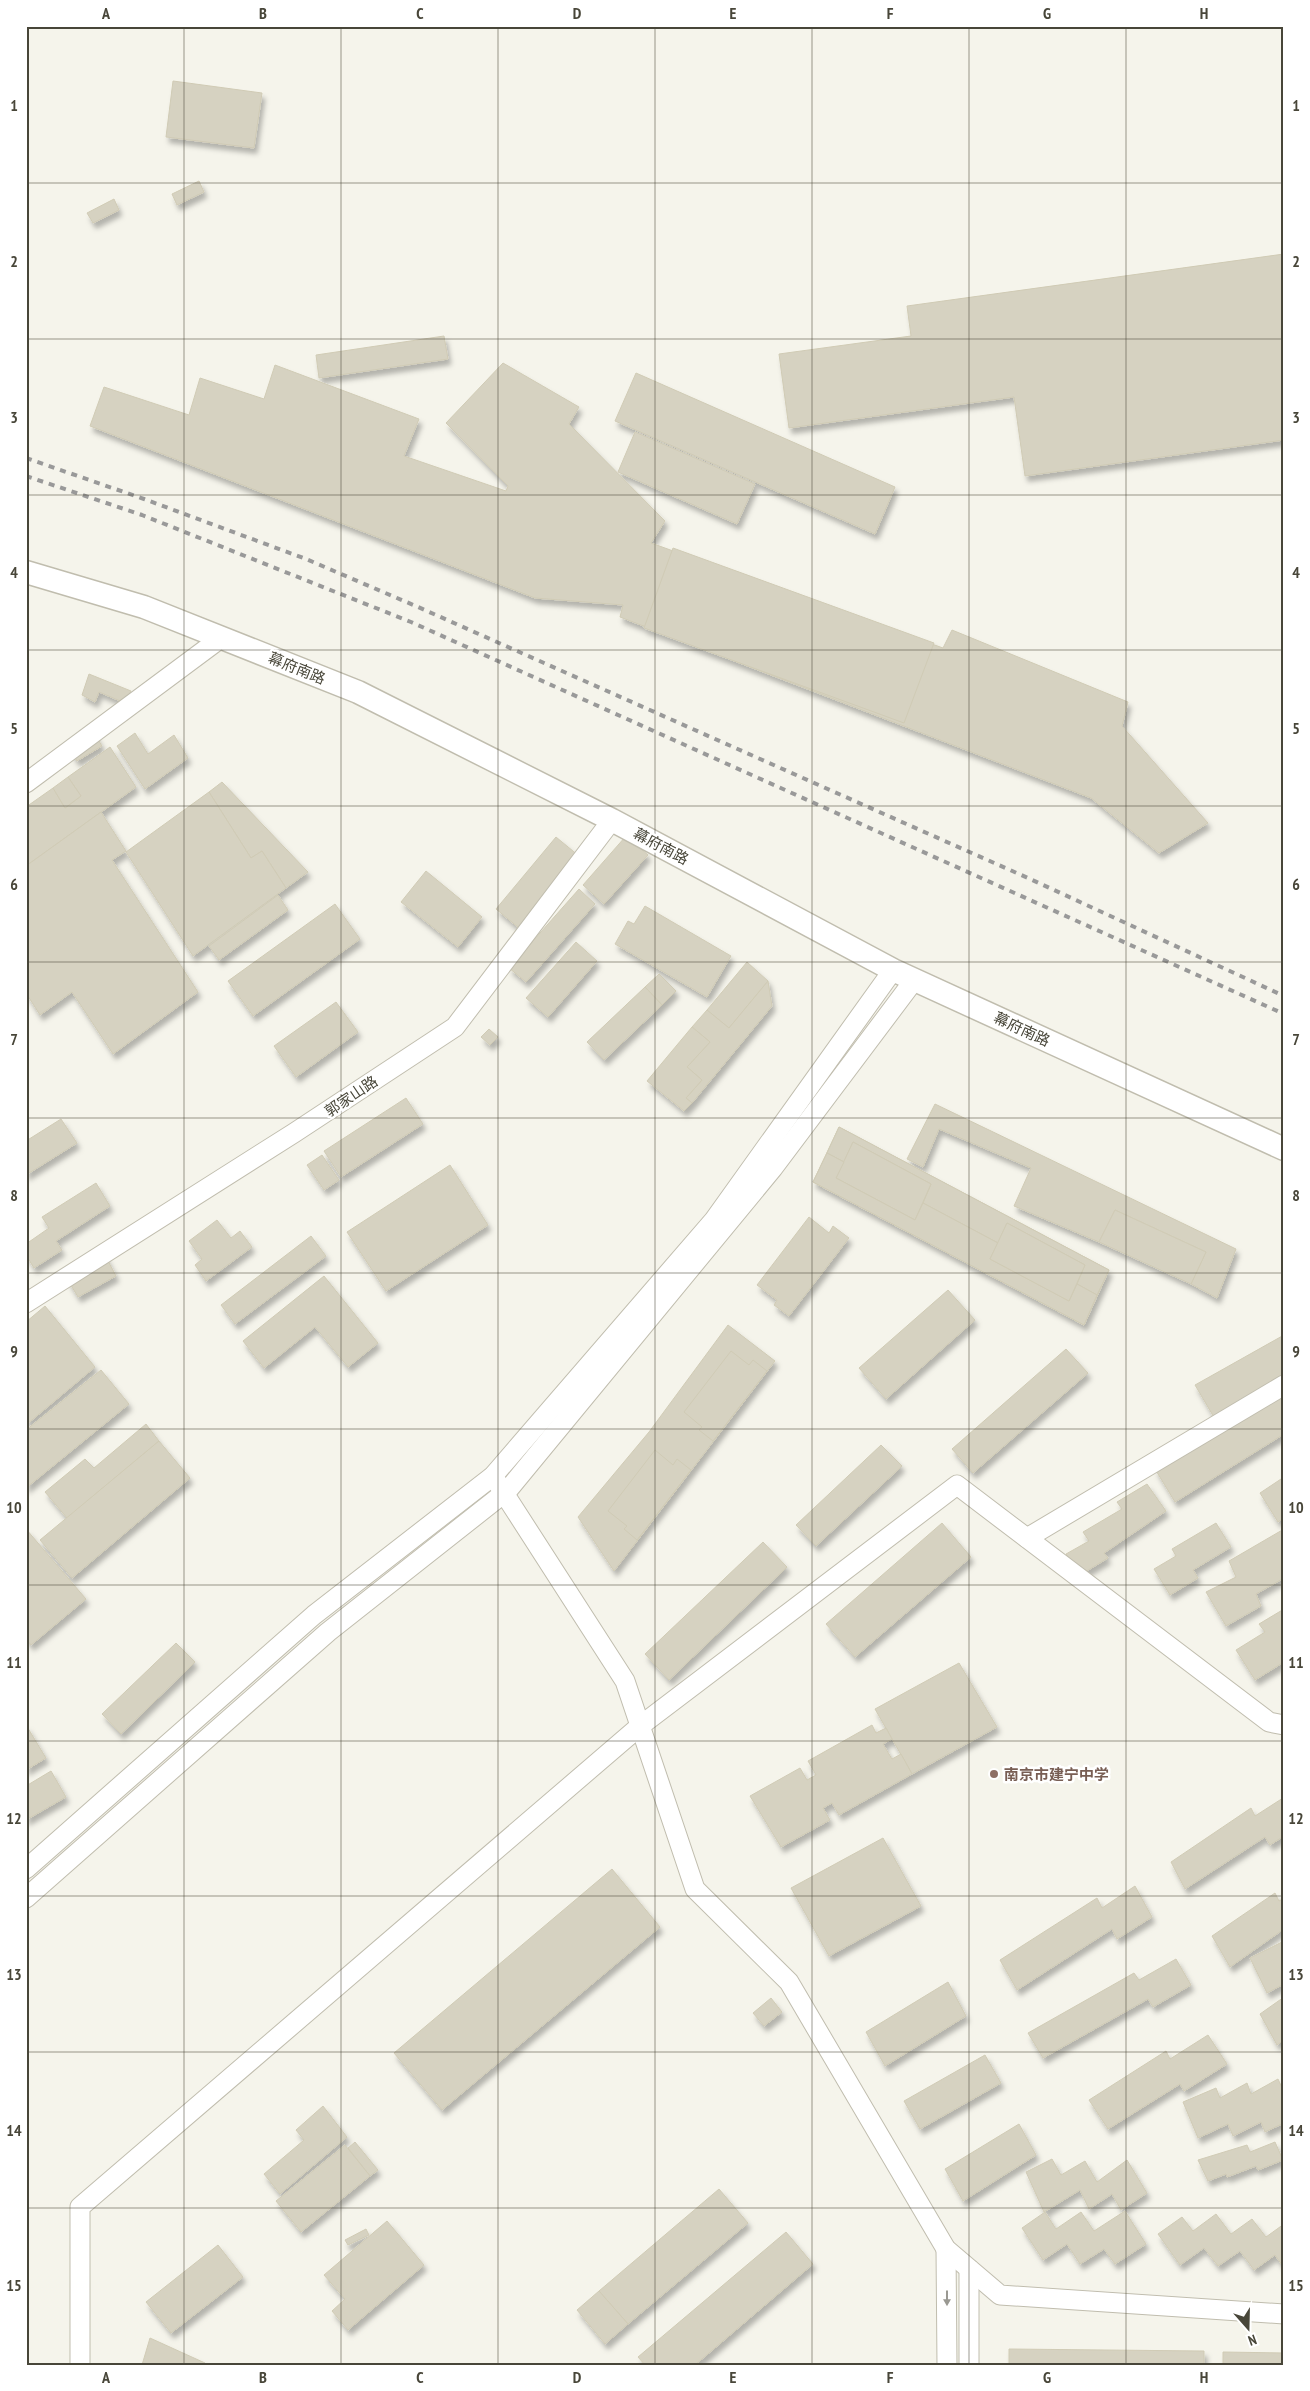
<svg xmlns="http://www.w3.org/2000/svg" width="1310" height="2391" viewBox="0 0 1310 2391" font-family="'PT Sans Narrow','Noto Sans SC',sans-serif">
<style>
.building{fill:#d6d2c1;stroke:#d0cbb5;filter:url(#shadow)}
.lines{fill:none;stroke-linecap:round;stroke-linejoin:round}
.minor-casing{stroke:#c0bdae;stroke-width:21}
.tertiary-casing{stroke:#c0bdae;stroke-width:25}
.minor{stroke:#fff;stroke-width:19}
.tertiary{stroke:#fff;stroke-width:22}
.rail{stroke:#999;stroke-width:4;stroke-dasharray:6 6;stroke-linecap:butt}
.oneway{fill:#9a9992}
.grid{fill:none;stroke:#484639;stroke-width:1;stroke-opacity:0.55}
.education-dot{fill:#8d6e63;stroke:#fff;stroke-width:2}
.labels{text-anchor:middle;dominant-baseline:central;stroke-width:5;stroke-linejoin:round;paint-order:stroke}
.street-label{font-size:15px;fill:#484639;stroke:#fff}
.education-label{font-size:15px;font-weight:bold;fill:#785e54;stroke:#fff;text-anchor:start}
.neatline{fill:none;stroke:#484639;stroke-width:2}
.grid-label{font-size:16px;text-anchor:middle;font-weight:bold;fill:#484639}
</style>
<defs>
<filter id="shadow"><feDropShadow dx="3" dy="5.5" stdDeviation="2.5" flood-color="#0004"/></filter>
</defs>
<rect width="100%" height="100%" fill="#f5f4eb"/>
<g class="building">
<polygon points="173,81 262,93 254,148 166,137"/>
<polygon points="199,181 204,192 177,205 172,194"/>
<polygon points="114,199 119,210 93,223 87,213"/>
<polygon points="1284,254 1284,440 1025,476 1014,397 789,428 779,354 911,336 907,306"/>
<polygon points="444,336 448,359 319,378 316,355"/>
<polygon points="503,363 579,407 569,424 665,521 651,543 943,648 952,630 1128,702 1122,726 1208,823 1159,853 1091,798 620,617 623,605 535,598 90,426 104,387 189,415 200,378 264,399 275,365 419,419 404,456 506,491 508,486 446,423"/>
<polygon points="636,373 895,487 875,534 615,421"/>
<polygon points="635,432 755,484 737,524 618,472"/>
<polygon points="673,548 934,643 904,723 644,628"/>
<polygon points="89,674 131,691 125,703 99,692 95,702 82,695"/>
<polygon points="93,731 102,746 77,761 67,746"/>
<polygon points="135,733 148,754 174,735 188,758 145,789 117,746"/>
<polygon points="110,747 136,787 26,866 26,807 53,788 65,808 81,796 68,777"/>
<polygon points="68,777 81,796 65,808 53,788"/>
<polygon points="222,782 308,872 286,888 262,851 251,858 209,792"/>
<polygon points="209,792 251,858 262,851 286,888 193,956 126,852"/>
<polygon points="101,812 126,851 112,860 198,992 113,1054 72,992 40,1015 26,993 26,866"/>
<polygon points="626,836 648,855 604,904 583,885"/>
<polygon points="556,837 579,856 519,928 496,909"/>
<polygon points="426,871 482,917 458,947 401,902"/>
<polygon points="579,889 595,904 526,982 509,968"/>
<polygon points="278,895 288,910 219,960 209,946"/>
<polygon points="335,904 360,939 253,1016 228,981"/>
<polygon points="645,906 731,956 707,997 615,944 628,921 634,924"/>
<polygon points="576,942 597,961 548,1017 526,998"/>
<polygon points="747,962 768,981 729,1028 707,1010"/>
<polygon points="659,974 676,991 662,1005 645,987"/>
<polygon points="768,981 772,1006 692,1103 686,1098 702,1080 687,1067 710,1042 692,1027 707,1010 729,1028"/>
<polygon points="645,987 662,1005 604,1060 587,1042"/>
<polygon points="336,1002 358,1032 296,1077 274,1046"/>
<polygon points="692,1027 710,1042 687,1067 702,1080 686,1098 692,1103 684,1111 647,1081"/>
<polygon points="489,1029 498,1037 490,1045 481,1037"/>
<polygon points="406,1098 423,1124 341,1177 324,1151"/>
<polygon points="935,1104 1236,1249 1217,1298 1191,1284 1206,1252 1115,1210 1099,1242 1014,1206 1031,1168 939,1129 923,1167 907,1159"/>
<polygon points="61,1119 77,1143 26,1175 26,1141"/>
<polygon points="839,1127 1109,1270 1084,1325 813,1182"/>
<polygon points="839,1127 1109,1270 1097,1295 1077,1284 1085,1265 1007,1223 998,1243 923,1203 931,1184 853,1142 844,1162 827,1153"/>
<polygon points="853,1142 931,1184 915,1220 836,1178"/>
<polygon points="827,1153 844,1162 836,1178 915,1220 923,1203 998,1243 990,1259 1069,1301 1077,1284 1097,1295 1084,1325 813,1182"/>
<polygon points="322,1155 339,1180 324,1190 307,1165"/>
<polygon points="450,1165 488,1225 386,1291 347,1232"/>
<polygon points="96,1183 110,1206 56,1241 62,1250 34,1268 26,1255 26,1244 49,1228 42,1217"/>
<polygon points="1115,1210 1206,1252 1191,1284 1099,1242"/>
<polygon points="809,1217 829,1233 833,1226 849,1238 789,1316 774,1305 777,1300 757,1285"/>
<polygon points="217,1220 231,1238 240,1231 252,1247 206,1281 195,1265 202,1259 189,1241"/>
<polygon points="1007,1223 1085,1265 1069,1301 990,1259"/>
<polygon points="311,1236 326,1256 235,1324 221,1305"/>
<polygon points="105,1255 116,1276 78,1297 66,1277"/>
<polygon points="324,1276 378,1343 348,1367 315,1327 264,1368 243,1341"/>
<polygon points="948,1290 975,1320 886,1399 859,1368"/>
<polygon points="45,1306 95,1367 26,1425 26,1322"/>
<polygon points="728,1325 775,1361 614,1571 578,1517 649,1432"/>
<polygon points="1284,1335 1284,1380 1215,1419 1195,1385"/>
<polygon points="1066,1349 1088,1373 973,1473 952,1449"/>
<polygon points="731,1351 749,1365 753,1360 767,1371 713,1441 699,1430 702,1427 684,1412"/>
<polygon points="101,1370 129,1404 26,1488 26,1430"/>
<polygon points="1278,1392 1284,1402 1284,1434 1175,1502 1155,1469"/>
<polygon points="146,1424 159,1441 67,1518 45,1492 85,1459 94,1468"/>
<polygon points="159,1441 190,1478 72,1578 40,1540"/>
<polygon points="881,1445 902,1466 816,1546 796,1525"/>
<polygon points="655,1450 673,1465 677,1459 691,1470 637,1540 624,1529 627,1526 608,1511"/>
<polygon points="1284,1477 1284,1518 1278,1522 1260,1493"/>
<polygon points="1147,1484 1166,1511 1104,1553 1108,1558 1080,1575 1066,1554 1089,1541 1083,1532 1122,1509 1117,1502"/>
<polygon points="942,1523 971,1557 855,1657 826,1624"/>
<polygon points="1216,1523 1231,1547 1193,1570 1198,1578 1170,1595 1154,1569 1176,1556 1172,1549"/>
<polygon points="26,1529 86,1599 31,1645 26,1639"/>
<polygon points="1284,1529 1284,1578 1256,1594 1261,1606 1226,1626 1206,1592 1236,1577 1229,1561"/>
<polygon points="763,1542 787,1567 669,1680 645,1654"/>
<polygon points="1284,1609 1284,1662 1255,1680 1236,1650 1265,1632 1259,1624"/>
<polygon points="176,1643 195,1662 121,1734 102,1714"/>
<polygon points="959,1663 997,1727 912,1774 875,1709"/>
<polygon points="26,1725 46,1758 26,1770"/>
<polygon points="872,1725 876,1733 886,1728 892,1739 883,1744 892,1759 901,1754 912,1774 839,1815 832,1803 823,1808 830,1820 781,1847 750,1796 800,1768 807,1780 816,1775 808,1761"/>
<polygon points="51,1771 66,1797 26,1820 26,1786"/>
<polygon points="1283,1798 1284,1836 1270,1845 1265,1837 1185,1889 1171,1862 1251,1808 1255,1816"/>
<polygon points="883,1838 921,1906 829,1956 791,1888"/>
<polygon points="612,1869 660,1927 442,2110 394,2053"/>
<polygon points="1135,1886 1152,1917 1117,1939 1112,1929 1017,1990 1000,1960 1097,1898 1102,1908"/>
<polygon points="1275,1893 1279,1901 1284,1898 1284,1929 1230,1967 1212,1936"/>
<polygon points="1284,1941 1284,1984 1267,1993 1250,1958"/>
<polygon points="1176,1959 1191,1985 1153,2007 1148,1999 1043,2058 1028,2033 1134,1973 1139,1980"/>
<polygon points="948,1982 966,2016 885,2066 866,2032"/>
<polygon points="1284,1997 1284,2040 1277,2045 1260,2014"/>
<polygon points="771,1998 782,2012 764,2026 753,2013"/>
<polygon points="1208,2035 1227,2064 1184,2091 1180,2084 1108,2129 1089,2100 1166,2051 1170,2059"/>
<polygon points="985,2055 1001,2083 920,2129 904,2101"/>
<polygon points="1278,2079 1284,2092 1284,2123 1265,2132 1261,2122 1233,2136 1228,2124 1198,2138 1183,2102 1216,2088 1220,2098 1247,2083 1251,2094"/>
<polygon points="323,2106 347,2137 280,2194 264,2174 304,2140 296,2130"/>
<polygon points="1019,2124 1036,2155 963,2201 945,2169"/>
<polygon points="355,2142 378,2170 370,2176 348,2148"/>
<polygon points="1275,2142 1283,2160 1258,2170 1256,2166 1227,2177 1226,2174 1208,2181 1198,2160 1247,2145 1250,2152"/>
<polygon points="345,2145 370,2176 301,2232 276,2201"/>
<polygon points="1052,2159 1061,2175 1085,2161 1097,2182 1127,2160 1147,2193 1121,2210 1112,2194 1089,2209 1080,2190 1044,2212 1026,2172"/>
<polygon points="719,2189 748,2223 628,2324 599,2291"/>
<polygon points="1125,2211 1146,2244 1115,2264 1104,2249 1080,2264 1067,2244 1043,2260 1022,2228 1045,2212 1056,2229 1081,2212 1094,2231"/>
<polygon points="1216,2214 1231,2234 1252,2219 1266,2237 1284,2224 1284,2268 1275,2255 1254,2270 1240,2251 1218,2266 1204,2248 1180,2265 1158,2234 1182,2217 1193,2231"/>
<polygon points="387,2221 424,2265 348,2330 332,2311 345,2299 324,2275"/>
<polygon points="366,2229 369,2235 348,2245 345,2240"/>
<polygon points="786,2232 813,2264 695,2365 645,2365 638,2357"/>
<polygon points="218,2245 243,2277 171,2333 146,2302"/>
<polygon points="599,2291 628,2324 605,2344 577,2310"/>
<polygon points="150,2338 205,2363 205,2365 142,2365"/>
<polygon points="1009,2349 1204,2351 1204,2365 1009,2365"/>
<polygon points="1223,2352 1284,2353 1284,2365 1223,2365"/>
</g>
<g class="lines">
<g class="minor-casing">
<g id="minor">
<polyline points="26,783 221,638"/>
<polyline points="26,1303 294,1133 455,1027 612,820"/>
<polyline points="493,1476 625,1681 695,1889 789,1982 946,2249 1000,2295 1284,2314"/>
<polyline points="1027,1538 1284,1385"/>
<polyline points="26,1869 314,1615 493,1476 714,1220 893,970"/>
<polyline points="26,1898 328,1632 508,1490 773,1168 915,979"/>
<polyline points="946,2249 947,2365"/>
<polyline points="80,2365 80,2207 640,1726 957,1485 1269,1722 1284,1725"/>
<polyline points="969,2365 969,2269"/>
</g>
</g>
<g class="tertiary-casing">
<polyline id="tertiary" points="26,572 144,607 358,692 612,820 893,970 1284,1149"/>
</g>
<use href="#minor" class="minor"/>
<use href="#tertiary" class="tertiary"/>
<g class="rail">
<polyline points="26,458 144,499 306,559 418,607 1028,878 1284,996"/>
<polyline points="26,476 142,515 411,622 1284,1014"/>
</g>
</g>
<defs><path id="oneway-solid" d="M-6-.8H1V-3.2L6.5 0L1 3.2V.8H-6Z" transform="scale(1.25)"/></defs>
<use class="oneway" href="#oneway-solid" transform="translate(947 2298) rotate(90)"/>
<path class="grid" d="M184 26V2365M341 26V2365M498 26V2365M655 26V2365M812 26V2365M969 26V2365M1126 26V2365M26 183H1284M26 339H1284M26 495H1284M26 650H1284M26 806H1284M26 962H1284M26 1118H1284M26 1273H1284M26 1429H1284M26 1585H1284M26 1741H1284M26 1896H1284M26 2052H1284M26 2208H1284"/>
<circle class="education-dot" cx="994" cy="1774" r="5"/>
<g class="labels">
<g class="street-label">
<text transform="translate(297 668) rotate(22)">幕府南路</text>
<text transform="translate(661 846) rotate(28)">幕府南路</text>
<text transform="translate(1022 1029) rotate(25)">幕府南路</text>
<text transform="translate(351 1096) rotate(-34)">郭家山路</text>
</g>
<g class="education-label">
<text x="1004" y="1774">南京市建宁中学</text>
</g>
</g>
<rect width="1310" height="2391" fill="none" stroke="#ffffff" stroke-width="55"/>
<g transform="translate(1248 2328) rotate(160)" stroke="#ffffff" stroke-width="4" paint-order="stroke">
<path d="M0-4L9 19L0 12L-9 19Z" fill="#484639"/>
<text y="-8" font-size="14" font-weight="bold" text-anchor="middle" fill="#484639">N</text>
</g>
<rect x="28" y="28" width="1254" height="2336" class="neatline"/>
<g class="grid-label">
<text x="106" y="19">A</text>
<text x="263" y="19">B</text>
<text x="420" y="19">C</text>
<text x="577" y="19">D</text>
<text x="733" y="19">E</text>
<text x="890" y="19">F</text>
<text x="1047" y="19">G</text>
<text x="1204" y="19">H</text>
<text x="14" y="111">1</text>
<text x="1296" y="111">1</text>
<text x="14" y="267">2</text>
<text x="1296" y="267">2</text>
<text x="14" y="423">3</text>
<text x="1296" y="423">3</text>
<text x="14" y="578">4</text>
<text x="1296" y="578">4</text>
<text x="14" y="734">5</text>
<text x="1296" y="734">5</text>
<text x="14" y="890">6</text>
<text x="1296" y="890">6</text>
<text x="14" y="1045">7</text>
<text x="1296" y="1045">7</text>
<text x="14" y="1201">8</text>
<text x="1296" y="1201">8</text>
<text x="14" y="1357">9</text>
<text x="1296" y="1357">9</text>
<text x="14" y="1513">10</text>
<text x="1296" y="1513">10</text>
<text x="14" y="1668">11</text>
<text x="1296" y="1668">11</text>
<text x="14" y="1824">12</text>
<text x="1296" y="1824">12</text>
<text x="14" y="1980">13</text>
<text x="1296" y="1980">13</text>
<text x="14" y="2136">14</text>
<text x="1296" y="2136">14</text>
<text x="14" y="2291">15</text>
<text x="1296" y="2291">15</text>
<text x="106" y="2383">A</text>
<text x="263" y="2383">B</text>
<text x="420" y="2383">C</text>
<text x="577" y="2383">D</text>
<text x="733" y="2383">E</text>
<text x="890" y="2383">F</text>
<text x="1047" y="2383">G</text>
<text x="1204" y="2383">H</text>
</g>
</svg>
